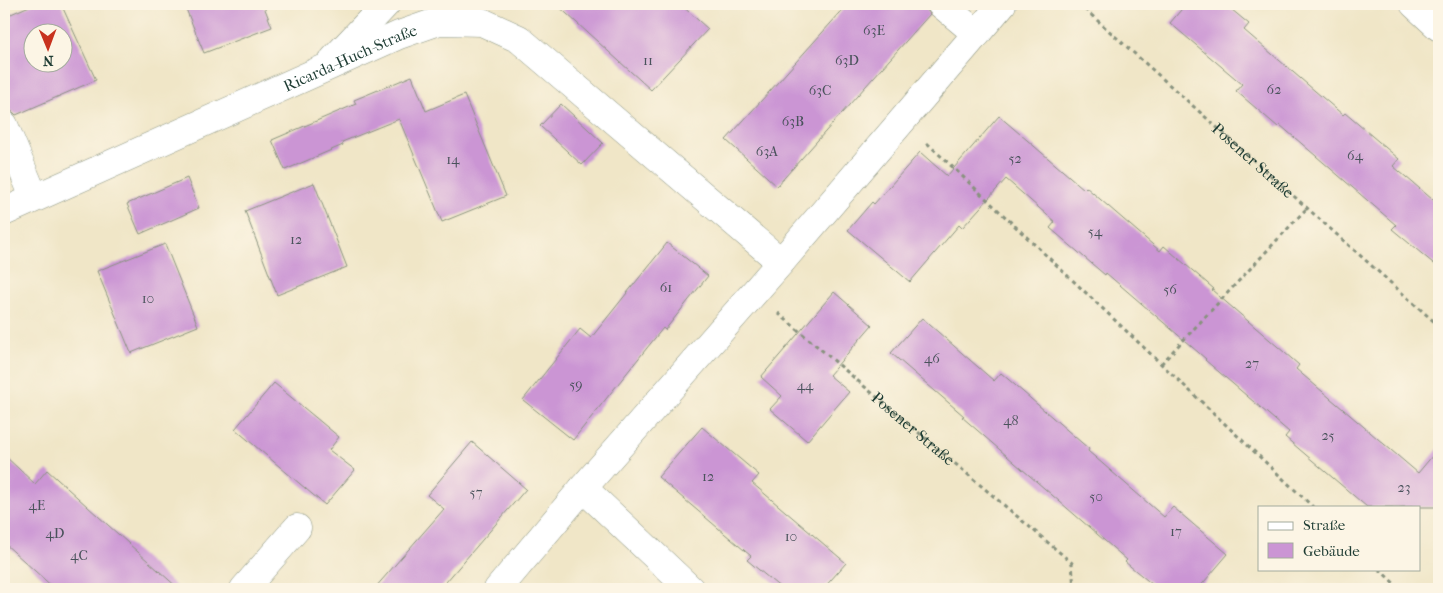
<svg xmlns="http://www.w3.org/2000/svg" width="1443" height="593" viewBox="0 0 1443 593" font-family="'IM FELL French Canon',serif">
<style>
.building{fill:#cb95d4;fill-rule:evenodd}
.lines{fill:none;stroke-linecap:round;stroke-linejoin:round}
.minor-casing{stroke:#88927e;stroke-width:29}
.path{stroke:#88927e;stroke-width:3;stroke-dasharray:4 4;stroke-linecap:butt}
.minor{stroke:#fff;stroke-width:28}
.labels{text-anchor:middle;dominant-baseline:central;stroke-width:4;stroke-linejoin:round;paint-order:stroke}
.number-label{font-size:14px;fill:#4a535c}
.street-label{font-size:16px;fill:#1f3d34;stroke:#fcf5e5}
</style>
<rect width="100%" height="100%" fill="#fcf5e5"/>
<filter id="ink" filterUnits="userSpaceOnUse"><feTurbulence type="fractalNoise" baseFrequency=".02" numOctaves="2"/><feDisplacementMap in="SourceGraphic" scale="10" xChannelSelector="R" yChannelSelector="G"/><feConvolveMatrix kernelMatrix="1 2 1 2 8 2 1 2 1" color-interpolation-filters="sRGB"/></filter>
<filter id="wash" filterUnits="userSpaceOnUse"><feTurbulence type="fractalNoise" baseFrequency=".0096" numOctaves="4" result="noise"/><feDisplacementMap in="SourceGraphic" scale="20" xChannelSelector="R" yChannelSelector="G"/><feGaussianBlur stdDeviation="1.12" result="paint"/><feColorMatrix in="noise" values="0 0 0 0 0 0 0 0 0 0 0 0 0 0 0 0 0 1.4 0 .05"/><feComposite in="paint" operator="in"/></filter>
<g filter="url(#wash)">
<rect width="100%" height="100%" fill="#f0e6c7"/>
<g id="blocks">
<g class="building">
<path d="M34 4H61L96 80 16 115 13 112 4 110V17ZM32 32H62V62H32Z"/>
<polygon points="184,4 263,4 272,27 204,53"/>
<polygon points="556,4 680,4 708,29 651,90"/>
<polygon points="848,4 926,4 927,10 930,14 777,186 726,140"/>
<polygon points="1186,4 1225,4 1249,24 1244,30 1343,115 1345,113 1399,159 1393,166 1439,205 1439,268 1392,229 1396,225 1280,125 1278,127 1236,91 1242,84 1170,23"/>
<polygon points="412,76 426,111 464,95 506,196 442,222 399,119 342,142 343,145 285,170 272,140 356,104 354,100"/>
<polygon points="561,104 603,143 582,165 540,126"/>
<polygon points="999,116 1084,189 1086,187 1160,251 1164,246 1214,289 1212,290 1299,365 1296,369 1418,473 1439,448 1439,507 1367,507 1285,437 1289,432 1205,360 1206,359 1106,273 1105,275 1050,228 1055,222 1006,179 962,228 959,225 910,282 848,230 872,202 874,204 920,152 947,176"/>
<polygon points="187,178 199,208 140,234 127,204"/>
<polygon points="314,183 347,267 277,295 245,211"/>
<polygon points="667,243 708,276 665,330 663,328 573,440 523,400 580,329 591,338"/>
<polygon points="165,244 198,326 131,353 97,271"/>
<polygon points="834,292 872,325 829,375 849,392 807,441 770,409 782,396 761,377"/>
<polygon points="922,318 994,381 1001,373 1089,449 1088,451 1164,517 1173,507 1228,554 1198,589 1158,589 1125,562 1127,560 962,417 964,416 891,353"/>
<polygon points="274,383 339,437 329,450 355,470 325,505 235,429"/>
<polygon points="702,427 759,475 752,483 846,563 823,589 782,589 747,560 751,556 658,477"/>
<polygon points="472,442 526,489 440,589 374,589 444,509 427,495"/>
<polygon points="4,455 35,484 47,470 179,589 55,589 4,543"/>
</g>
</g>
</g>
<g filter="url(#ink)">
<use href="#blocks" fill-opacity="0" stroke="#88927e" stroke-width="1"/>
<g class="lines">
<g class="minor-casing">
<g id="minor">
<polyline points="941,4 977,34"/>
<polyline points="1414,4 1439,27"/>
<polyline points="334,59 386,4"/>
<polyline points="4,125 34,197"/>
<path id="s3" d="M4 212 399 35 439 21 482 22 519 39 781 262"/>
<polyline points="583,488 690,589"/>
<polyline points="244,589 297,528"/>
<polyline points="498,589 583,488 781,262 1002,4"/>
</g>
</g>
<g class="path">
<path id="s1" d="M1079 4 1439 326"/>
<polyline points="927,143 1313,507"/>
<path id="s2" d="M778 313 1072 563 1074 589"/>
<polyline points="1161,364 1307,208"/>
<polyline points="1379,569 1400,589"/>
</g>
<use href="#minor" class="minor"/>
</g>
</g>
<g class="labels">
<g class="number-label">
<text x="874" y="30">63E</text>
<text x="648" y="60">11</text>
<text x="847" y="60">63D</text>
<text x="1274" y="89">62</text>
<text x="820" y="90">63C</text>
<text x="793" y="121">63B</text>
<text x="767" y="151">63A</text>
<text x="1355" y="155">64</text>
<text x="1015" y="158">52</text>
<text x="453" y="159">14</text>
<text x="1095" y="231">54</text>
<text x="296" y="239">12</text>
<text x="666" y="287">61</text>
<text x="1170" y="289">56</text>
<text x="148" y="298">10</text>
<text x="932" y="358">46</text>
<text x="1252" y="363">27</text>
<text x="576" y="384">59</text>
<text x="805" y="385">44</text>
<text x="1011" y="420">48</text>
<text x="1328" y="435">25</text>
<text x="708" y="476">12</text>
<text x="1404" y="487">23</text>
<text x="476" y="492">57</text>
<text x="1096" y="496">50</text>
<text x="37" y="505">4E</text>
<text x="1176" y="531">17</text>
<text x="55" y="533">4D</text>
<text x="791" y="536">10</text>
<text x="79" y="555">4C</text>
</g>
<g class="street-label">
<text stroke="none"><textPath href="#s3" startOffset="379">Ricarda-Huch-Straße</textPath></text>
<text stroke="none"><textPath href="#s1" startOffset="234">Posener Straße</textPath></text>
<text stroke="none"><textPath href="#s2" startOffset="178">Posener Straße</textPath></text>
</g>
</g>
<rect width="1443" height="593" fill="none" stroke="#fcf5e5" stroke-width="20"/>
<rect x="1258" y="506" width="162" height="65" fill="#fcf5e5" stroke="#a4ab9e"/>
<rect x="1268" y="522" width="25" height="8" fill="#ffffff" stroke="#a4ab9e"/>
<text x="1303" y="530" font-size="15" fill="#1f3d34">Straße</text>
<rect x="1268" y="543" width="25" height="15" fill="#cb95d4" stroke="#a4ab9e"/>
<text x="1303" y="556" font-size="15" fill="#1f3d34">Gebäude</text>
<g transform="translate(48 48) rotate(179)"><circle r="24" fill="#fcf5e5" stroke="#a4ab9e"/>
<path d="M0-4L9 19L0 12L-9 19Z" fill="#c8321e"/>
<text y="-8" font-size="14" font-weight="bold" text-anchor="middle" fill="#1f3d34">N</text>
</g>
</svg>
